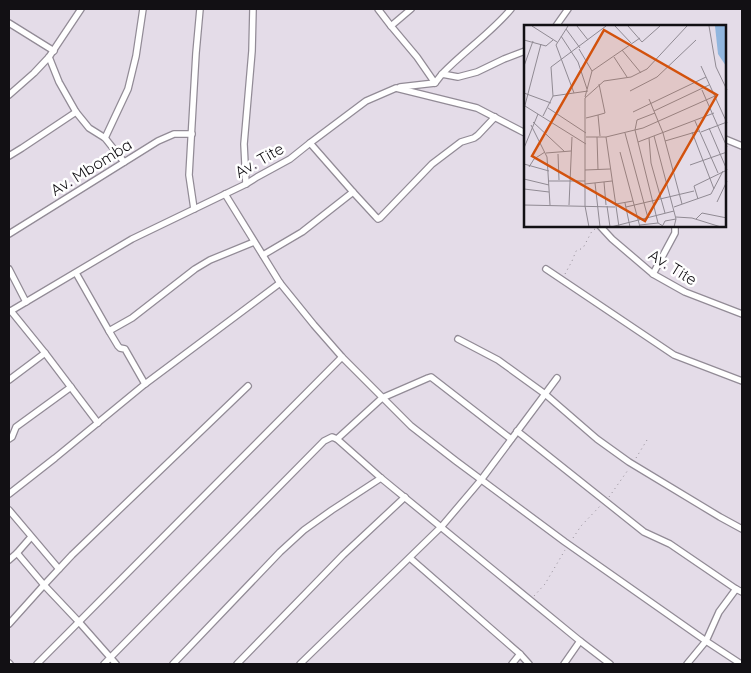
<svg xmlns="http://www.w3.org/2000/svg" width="751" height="673" viewBox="0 0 751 673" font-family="Quicksand,sans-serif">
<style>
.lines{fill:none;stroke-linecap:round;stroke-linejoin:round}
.street-casing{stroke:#928b96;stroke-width:8}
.path{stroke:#938d96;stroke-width:1;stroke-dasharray:1 4;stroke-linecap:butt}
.street{stroke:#fff;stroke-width:5.5}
.labels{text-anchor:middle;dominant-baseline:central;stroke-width:5;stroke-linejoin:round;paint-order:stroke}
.street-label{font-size:16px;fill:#121014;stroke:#fff}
.inset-road{fill:none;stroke:#908a93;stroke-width:1}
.view{fill:#d3520d;fill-opacity:0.15;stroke:#d3520d;stroke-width:2.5}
.inset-edge{fill:none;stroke:#121014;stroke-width:2.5}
</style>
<rect width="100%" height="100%" fill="#e4dce8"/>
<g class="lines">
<g class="street-casing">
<g id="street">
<polyline points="378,9 391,26"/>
<polyline points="411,9 391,26 417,57 435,83"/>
<polyline points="9,23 54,51"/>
<polyline points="556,26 568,9"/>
<polyline points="49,57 59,82 76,112 89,128 105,138 124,162"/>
<path d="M442 74C464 51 491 33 511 9"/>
<polyline points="400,87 435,83 442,74 458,77 477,72 504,59 525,51"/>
<polyline points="9,95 34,73 49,57 81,9"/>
<polyline points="105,138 128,89 136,56 143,9"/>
<polyline points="725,139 742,146"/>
<polyline points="9,156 22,148 76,112"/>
<polyline points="246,184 244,144 252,51 253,9"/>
<polyline points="353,192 376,217 378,219 380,218 432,164 461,142 474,138 478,135 495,117"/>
<polyline points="225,194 280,283 314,325 342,357 411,426 456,461 565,542 706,641 741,664"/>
<polyline points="194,209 189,175 196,53 200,9"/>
<polyline points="600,226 612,239 653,274 685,292 742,314"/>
<polyline points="9,234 158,141 174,134 192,134"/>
<polyline points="263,255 302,232 353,192 310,143"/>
<polyline points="9,269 26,302"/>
<polyline points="546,269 674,355 742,381"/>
<polyline points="76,273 109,331 118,346 120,348 125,349 145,384"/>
<polyline points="653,274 675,233 675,226"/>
<polyline points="11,311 45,353 98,423"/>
<polyline points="9,312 132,239 246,184 257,177 290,159 310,143 366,101 396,88 477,108 525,133"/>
<polyline points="109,331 132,318 195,269 210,260 254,242"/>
<polyline points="458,339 498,360 545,394 597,439 629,462 720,517 742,529"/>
<polyline points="9,380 45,353"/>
<polyline points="517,431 644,532 670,544 736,589 742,592"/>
<polyline points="9,439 12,437 16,427 71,387"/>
<polyline points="337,439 382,398 428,378 431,377 511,439"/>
<polyline points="9,494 55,458 145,384 280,283"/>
<polyline points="9,510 59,569"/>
<polyline points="17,553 44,585 79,622 116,664"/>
<polyline points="410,558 520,654 529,664"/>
<polyline points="9,560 17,553 31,537"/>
<polyline points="9,624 44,585 72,555 248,386"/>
<polyline points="9,663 10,664"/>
<polyline points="37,664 342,357"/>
<polyline points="104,664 324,441 332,437 337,439 381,478 580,641 610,664"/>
<polyline points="173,664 280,552 304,530 332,510 381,478"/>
<polyline points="237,664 343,555 405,497"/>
<polyline points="300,664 442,526 481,480 557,378"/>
<polyline points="512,664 520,654"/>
<polyline points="564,664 580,641"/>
<polyline points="687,664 706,641 719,612 736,589"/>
</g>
</g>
<g class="path">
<polyline points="565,274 572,261 576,251 583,248 592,231 595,229"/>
<polyline points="636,458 647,440"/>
<polyline points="609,497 628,470"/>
<polyline points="573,538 581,526 601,505"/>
<polyline points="534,596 545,584 565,550"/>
</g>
<use href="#street" class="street"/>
</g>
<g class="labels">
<g class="street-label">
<text transform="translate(259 160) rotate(-30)">Av. Tite</text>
<text transform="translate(91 167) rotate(-32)">Av. Mbomba</text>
<text transform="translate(673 267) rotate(32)">Av. Tite</text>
</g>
</g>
<g transform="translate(524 25)">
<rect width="202" height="202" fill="#e4dce8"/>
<path d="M191 1H202V41L194 29Z" fill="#91b6de"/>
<path class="inset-road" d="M8 1 33 17M44 1 32 20 50 68 64 66M53 1 64 15M91 1 107 18M104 1 118 17 136 1M185 1 192 42 203 65M42 4 56 23M37 11 54 37 63 64M0 15 22 21 29 15M55 24 68 46 61 72M98 25 117 48M90 32 103 52M0 41 9 16M177 41 203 98M68 46 116 13M178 65 203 122M106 66 133 52 172 15M0 68 27 78M29 71 50 68M125 74 139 108 158 179M1 81 62 119M24 83 62 108M0 84 17 19M130 86 185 60M109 87 182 52M131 88 113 95 111 105 134 198M74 90 81 88 75 59M19 91 29 71 27 42 82 1M62 93 74 90 76 111M171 96 194 148M9 97 41 127M7 100 23 132 26 180M185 103 203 145M168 107 190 164M177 107 203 97M101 108 124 193M130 111 152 194 150 202M62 112H82L119 103 191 71M73 112 74 145M82 112 95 202M125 113 127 138 141 188M141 116 175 106M114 117 190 88M0 123 14 89M96 127 116 202M22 128 47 126M34 129 35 155M0 139 25 146M166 140 203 127M5 142 10 134 21 127M61 145 86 144M0 154 25 160M25 156H61M80 157 82 180M71 158 76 202M61 159 88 156M0 164 25 167M174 174 170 161 203 145M193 177 203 156M101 178 106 202M92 179 109 176M0 180 91 182M45 180 48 112M83 181 86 202M102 182 170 166M150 182 187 169 199 146M152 192 168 193 197 202M172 194 178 188 203 193M116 200 134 198 139 201M139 200 141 196 152 194M65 202 61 181V73L80 56 107 52 123 44 163 1M87 202 150 186"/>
<path class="view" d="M80 5 193 70 121 196 8 131Z"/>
<rect width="202" height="202" class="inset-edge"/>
</g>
<rect width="751" height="673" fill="none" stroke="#121014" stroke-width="20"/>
</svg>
